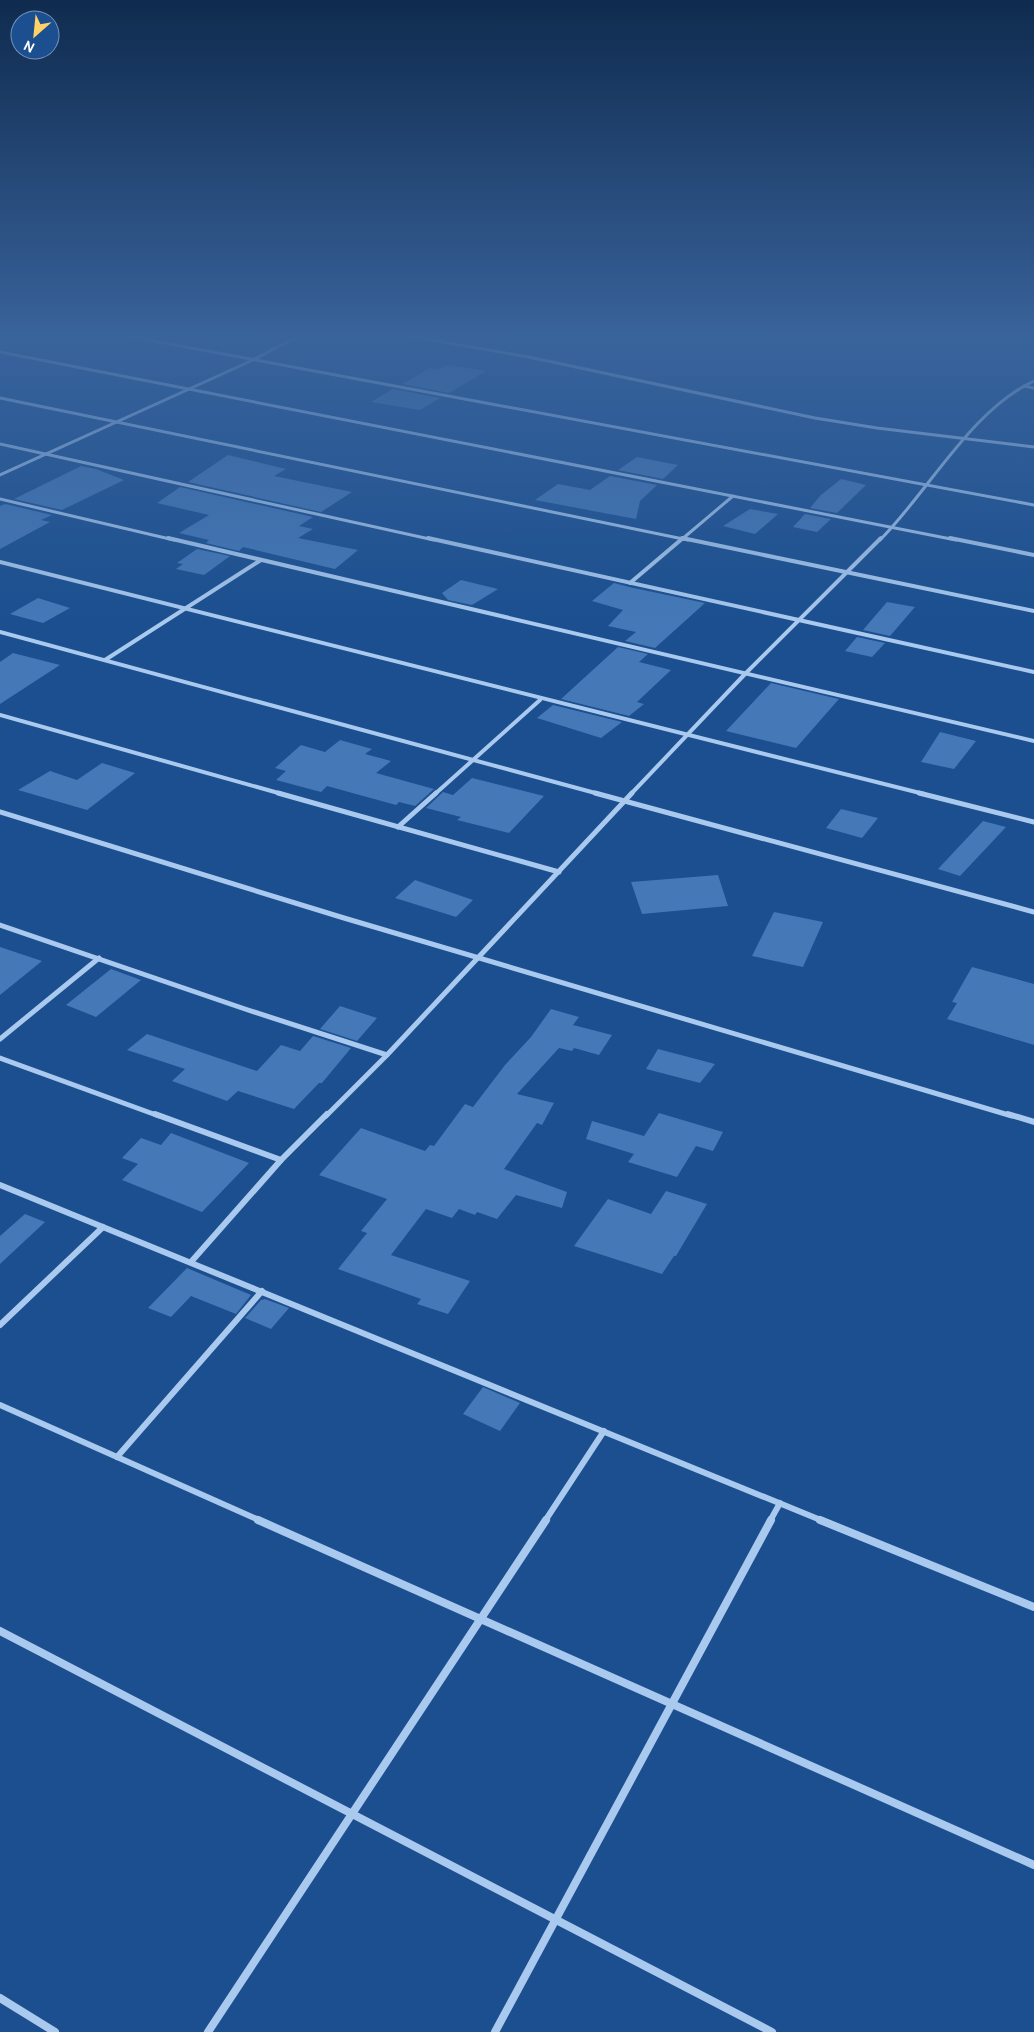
<svg xmlns="http://www.w3.org/2000/svg" width="1034" height="2032" viewBox="0 0 1034 2032" font-family="Cabin,sans-serif">
<style>
.building{fill:#4478b7}
.lines{fill:none;stroke-linecap:round;stroke-linejoin:round}
.minor-far4{stroke:#a9c9ee;stroke-width:3}
.minor-far3{stroke:#a9c9ee;stroke-width:4}
.minor-far2{stroke:#a9c9ee;stroke-width:5}
.minor-far1{stroke:#a9c9ee;stroke-width:6}
.minor{stroke:#a9c9ee;stroke-width:8}
</style>
<rect width="100%" height="100%" fill="#1b4f8f"/>
<g class="building">
<polygon points="446,365 486,371 449,393 402,384 430,368 438,370"/>
<polygon points="393,389 440,398 420,410 371,402"/>
<polygon points="228,455 286,469 274,476 352,492 321,512 188,482"/>
<polygon points="637,457 678,465 663,479 618,470"/>
<polygon points="81,466 96,469 124,480 62,510 14,499"/>
<polygon points="610,476 657,485 640,501 636,519 535,500 558,484 590,490"/>
<polygon points="841,479 866,485 837,513 810,508 821,495"/>
<polygon points="180,487 313,517 299,526 313,529 298,538 358,550 335,569 243,547 239,551 206,543 209,540 179,533 209,515 157,503"/>
<polygon points="5,504 52,515 41,520 50,522 0,549 0,506"/>
<polygon points="750,509 778,514 755,534 723,526"/>
<polygon points="805,514 831,519 817,532 793,527"/>
<polygon points="197,549 230,556 204,575 176,569 183,564 177,563"/>
<polygon points="461,580 498,589 472,605 448,600 442,593"/>
<polygon points="614,583 629,587 705,603 655,648 625,641 636,632 608,626 623,610 592,601"/>
<polygon points="38,598 70,608 43,623 10,614"/>
<polygon points="887,602 915,607 890,636 863,630"/>
<polygon points="857,637 885,643 872,657 845,651"/>
<polygon points="618,647 648,654 639,662 671,670 637,702 644,704 629,716 561,699"/>
<polygon points="13,653 60,665 0,704 0,662"/>
<polygon points="771,683 830,697 839,699 796,748 726,731"/>
<polygon points="553,705 622,722 601,738 537,718"/>
<polygon points="940,732 976,741 954,769 921,762"/>
<polygon points="340,740 372,749 365,754 391,761 376,773 434,789 415,806 399,802 396,805 327,786 321,792 276,780 286,771 275,768 301,745 325,752"/>
<polygon points="102,763 135,773 87,810 18,790 50,771 77,780"/>
<polygon points="472,778 544,796 509,833 457,820 461,817 426,808 443,792 453,795"/>
<polygon points="841,809 878,818 862,838 826,828"/>
<polygon points="983,821 1006,827 960,876 938,869"/>
<polygon points="718,875 728,906 642,914 631,882"/>
<polygon points="415,880 473,900 456,917 395,898"/>
<polygon points="774,912 823,922 803,967 752,956"/>
<polygon points="0,947 42,961 0,995"/>
<polygon points="972,967 1034,984 1034,1045 947,1019 957,1003 952,1002"/>
<polygon points="111,969 141,980 96,1017 66,1005"/>
<polygon points="340,1006 377,1018 357,1041 320,1029"/>
<polygon points="551,1009 579,1017 573,1025 612,1035 599,1055 574,1048 572,1051 559,1048 517,1094 554,1103 542,1125 537,1123 504,1169 567,1192 562,1208 516,1195 497,1219 477,1212 475,1215 459,1209 452,1218 426,1209 391,1255 470,1281 448,1314 417,1304 421,1299 338,1269 367,1233 361,1231 387,1199 319,1175 361,1128 425,1151 430,1145 434,1146 465,1104 473,1107 505,1065 531,1037"/>
<polygon points="147,1034 257,1071 281,1045 300,1051 313,1036 351,1048 322,1083 319,1083 294,1109 238,1091 227,1101 172,1081 185,1069 127,1050"/>
<polygon points="658,1049 715,1064 700,1083 646,1069"/>
<polygon points="659,1113 723,1132 713,1151 696,1146 677,1177 628,1162 634,1154 586,1139 592,1121 644,1136"/>
<polygon points="171,1133 249,1163 202,1212 122,1180 138,1164 122,1158 141,1138 161,1145"/>
<polygon points="666,1191 707,1204 676,1256 674,1256 662,1274 574,1246 608,1199 651,1214"/>
<polygon points="25,1214 45,1222 0,1264 0,1236"/>
<polygon points="187,1268 251,1295 236,1314 191,1296 171,1317 148,1308"/>
<polygon points="265,1299 289,1308 271,1329 245,1318 261,1300"/>
<polygon points="483,1387 520,1403 500,1431 463,1414"/>
</g>
<g class="lines">
<g class="minor-far4">
<polyline points="132,337 1034,505"/>
<polyline points="415,337 529,357 815,418 877,428 1034,447"/>
<polyline points="0,352 956,540"/>
<polyline points="1024,386 1034,388"/>
<polyline points="0,398 688,540"/>
<polyline points="0,444 434,540"/>
<polyline points="0,475 253,360 296,337"/>
<polyline points="0,499 174,540"/>
<polyline points="681,540 733,496"/>
<path d="M880 540C928 492 972 409 1034 381"/>
</g>
<g class="minor-far3">
<polyline points="168,538 1034,741"/>
<polyline points="428,538 1034,672"/>
<polyline points="682,538 1034,611"/>
<polyline points="950,538 1034,555"/>
<polyline points="0,562 924,794"/>
<polyline points="630,583 683,538"/>
<polyline points="0,632 599,794"/>
<polyline points="105,660 261,560"/>
<polyline points="0,715 282,794"/>
<polyline points="435,794 540,700"/>
<polyline points="631,794 745,674 881,538"/>
</g>
<g class="minor-far2">
<polyline points="278,793 559,872"/>
<polyline points="595,793 1034,912"/>
<polyline points="919,793 1034,822"/>
<polyline points="0,812 344,918 1012,1116"/>
<polyline points="398,827 436,793"/>
<polyline points="0,925 245,1009 387,1055"/>
<polyline points="0,1039 99,958"/>
<polyline points="0,1058 159,1116"/>
<polyline points="326,1116 387,1055 632,793"/>
</g>
<g class="minor-far1">
<polyline points="155,1114 281,1160"/>
<polyline points="1008,1114 1034,1122"/>
<polyline points="0,1185 823,1521"/>
<polyline points="191,1262 281,1160 327,1114"/>
<polyline points="0,1325 103,1227"/>
<polyline points="0,1405 261,1521"/>
<polyline points="117,1457 262,1291"/>
<polyline points="545,1521 604,1431"/>
<polyline points="770,1521 780,1503"/>
</g>
<g class="minor">
<polyline points="258,1520 1034,1865"/>
<polyline points="820,1520 1034,1607"/>
<polyline points="0,1631 772,2032"/>
<polyline points="0,1998 55,2032"/>
<polyline points="208,2032 546,1520"/>
<polyline points="495,2032 771,1520"/>
</g>
</g>
<linearGradient id="sky" x2="0" y2="1"><stop stop-color="#0f2b4f"/><stop offset="0.54" stop-color="#39639b"/><stop offset="1" stop-color="#39639b" stop-opacity="0"/></linearGradient>
<rect width="1034" height="622" fill="url(#sky)"/>
<g transform="translate(35 35) rotate(207)"><circle r="24" fill="#1b4f8f" stroke="#7695bc"/>
<path d="M0-4L9 19L0 12L-9 19Z" fill="#ffd166"/>
<text y="-8" font-size="14" font-weight="bold" text-anchor="middle" fill="#ffffff">N</text>
</g>
</svg>
